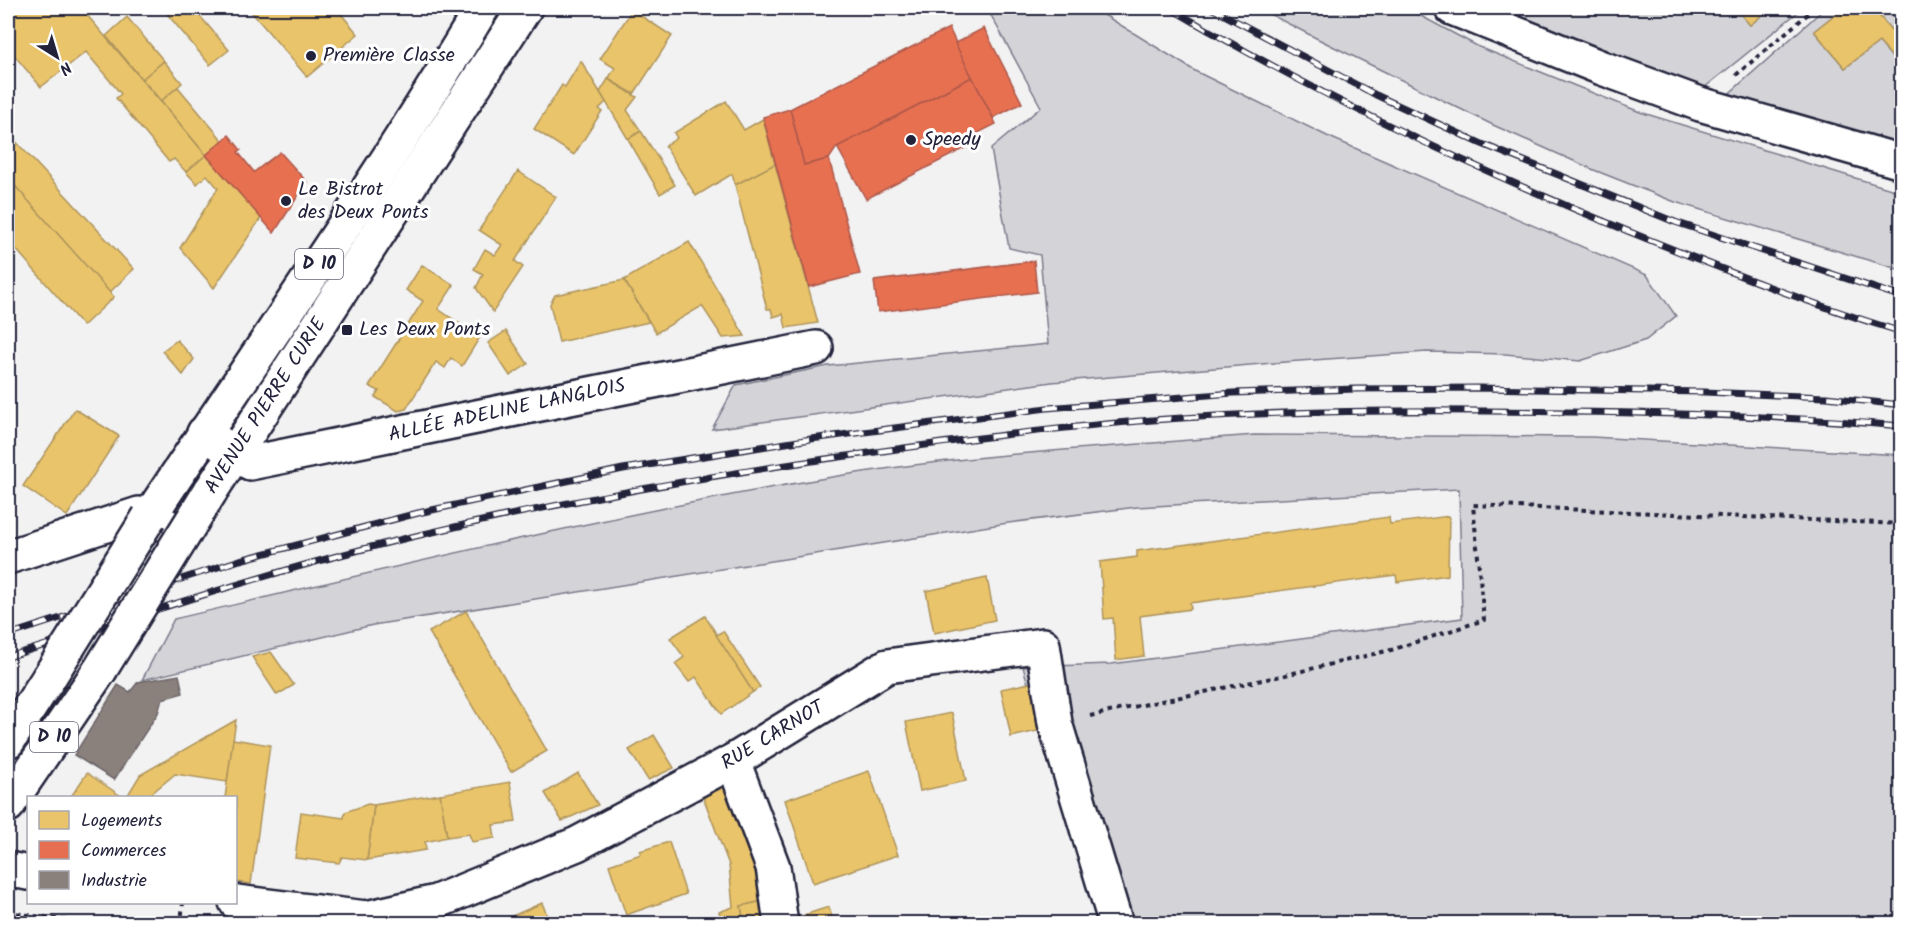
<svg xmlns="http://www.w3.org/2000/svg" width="1909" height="931" viewBox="0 0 1909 931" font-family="Kalam,sans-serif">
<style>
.green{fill:#d3d3d8;stroke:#7a7a8a;stroke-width:1.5}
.homes{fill:#e9c46a;stroke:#ad935c;stroke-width:1.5}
.shops{fill:#e76f51;stroke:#ac584a;stroke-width:1.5}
.industry{fill:#8a817c;stroke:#6b6468;stroke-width:1.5}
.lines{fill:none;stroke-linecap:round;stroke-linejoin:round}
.minor-casing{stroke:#22223b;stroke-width:38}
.major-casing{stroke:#22223b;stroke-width:38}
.path{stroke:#22223b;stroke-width:4;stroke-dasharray:4.5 4.5;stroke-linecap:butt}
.minor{stroke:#fff;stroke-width:33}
.major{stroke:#fff;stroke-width:33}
.rail-casing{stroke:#22223b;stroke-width:7}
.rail{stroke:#fff;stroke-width:4.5;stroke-dasharray:14;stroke-linecap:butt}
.major-bridge-casing{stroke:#22223b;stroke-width:38;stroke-linecap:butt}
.major-bridge{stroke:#fff;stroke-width:33}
.poi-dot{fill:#22223b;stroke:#fff;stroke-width:2}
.labels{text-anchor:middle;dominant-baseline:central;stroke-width:6;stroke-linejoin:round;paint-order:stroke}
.shield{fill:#fff;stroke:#646476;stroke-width:1.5}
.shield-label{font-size:18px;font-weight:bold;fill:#22223b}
.poi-label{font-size:20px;fill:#22223b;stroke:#fff;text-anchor:start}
.street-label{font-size:20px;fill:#22223b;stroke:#fff}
</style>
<rect width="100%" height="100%" fill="#f2f2f3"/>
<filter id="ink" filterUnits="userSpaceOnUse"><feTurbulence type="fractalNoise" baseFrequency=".0167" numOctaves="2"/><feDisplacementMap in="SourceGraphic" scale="12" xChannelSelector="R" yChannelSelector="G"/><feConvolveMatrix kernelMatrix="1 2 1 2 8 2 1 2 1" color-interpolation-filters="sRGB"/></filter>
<g filter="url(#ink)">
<g class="green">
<polygon points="987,8 1093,8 1195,71 1327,136 1647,275 1676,316 1646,340 1580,361 1505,354 1427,352 1285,362 1052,382 712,429 736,385 828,366 1048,344 1040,255 1009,248 991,149 1041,107"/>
<polygon points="1258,8 1406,8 1479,47 1640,112 1901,192 1901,270 1675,202 1594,170 1493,125 1316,38"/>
<polygon points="1485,8 1679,8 1685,14 1693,8 1735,8 1750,25 1771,8 1803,8 1699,92"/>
<polygon points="1825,8 1843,8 1814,31 1845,68 1879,42 1901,68 1901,150 1723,99"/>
<polygon points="1873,8 1901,8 1901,21 1891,30"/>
<path d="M1254 435 1592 437 1901 455V923H1099L1023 667 1111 664 1462 618 1459 489 1137 507 1008 523 373 625 142 680 174 619C391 568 607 515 826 478 967 454 1111 447 1254 435Z"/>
</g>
<g class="homes">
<polygon points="8,8 81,8 206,155 186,172 174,159 169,162 116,98 121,94 86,52 41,87 8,48"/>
<polygon points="162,8 193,8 229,50 210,65"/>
<polygon points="248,8 336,8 358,34 307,77"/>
<polygon points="1679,8 1693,8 1685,14"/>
<polygon points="1735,8 1771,8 1750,25"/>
<polygon points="1843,8 1873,8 1891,30 1902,21 1902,68 1879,42 1845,68 1814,31"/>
<polygon points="632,10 672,36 634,94 608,79 615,68 600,59"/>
<polygon points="127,17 164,61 142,79 106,36"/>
<polygon points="164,61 182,83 161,101 142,79"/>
<polygon points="581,61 606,102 599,109 602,111 574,155 534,129 562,85 565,87"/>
<polygon points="608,79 637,97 627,110 641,131 628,139 600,92"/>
<polygon points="178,87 223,141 206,155 161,101"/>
<polygon points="726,101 744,130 763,119 775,164 735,185 732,174 696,196 665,146 677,138 674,133"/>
<polygon points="641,131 675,185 660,194 628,139"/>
<polygon points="8,133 134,269 109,293 8,178"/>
<polygon points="206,155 261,218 214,288 180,248 218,188 207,175 197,184 186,172"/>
<polygon points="775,164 818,323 786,328 783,314 773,317 771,309 767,309 735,185"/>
<polygon points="518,171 556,197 515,261 523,267 493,312 476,288 483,274 474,269 485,249 495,255 502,245 479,230"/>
<polygon points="8,178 114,297 83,326 8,240"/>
<polygon points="689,242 745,336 723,338 702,306 656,333 624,280"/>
<polygon points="422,265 454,285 438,309 480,337 462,366 451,358 445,368 436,362 406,409 398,411 375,397 379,391 369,386 423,301 406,290"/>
<polygon points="624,280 649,322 559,342 550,304 555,295"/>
<polygon points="506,331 528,364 510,376 488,343"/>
<polygon points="177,340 194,359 183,375 162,351"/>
<polygon points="75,409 119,436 67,516 23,486"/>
<polygon points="1449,516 1448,575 1397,582 1396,575 1190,603 1191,609 1140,616 1144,656 1116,660 1113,618 1104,619 1100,562 1137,557 1137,551 1389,517 1390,524"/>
<polygon points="987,578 995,620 934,633 926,591"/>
<polygon points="466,611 547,751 511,772 429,632"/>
<polygon points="705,616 753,692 721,714 696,677 689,682 675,664 684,657 670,638"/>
<polygon points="723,631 760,687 753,692 716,635"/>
<polygon points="271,652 294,685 277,695 252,657"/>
<polygon points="1035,682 1046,729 1011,737 1001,689"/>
<polygon points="952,713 966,781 920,791 906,722"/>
<polygon points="236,720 227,782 175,774 146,798 126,798 140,775"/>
<polygon points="654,735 674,768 648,780 629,750"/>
<polygon points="233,739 270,745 251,884 236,882 236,798 225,798"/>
<polygon points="869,771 898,855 813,883 785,800"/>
<polygon points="87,773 124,798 70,798"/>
<polygon points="578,773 598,805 562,821 545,793"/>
<polygon points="730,777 756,851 763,901 741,906 744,921 737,924 723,924 719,912 733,907 729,865 702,794"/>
<polygon points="510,782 516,822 493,825 495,838 472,842 469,834 447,837 440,794"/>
<polygon points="440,794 447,837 425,842 426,850 367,860 374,805"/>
<polygon points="368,804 374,805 367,860 342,857 339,863 295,858 301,812 344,818 345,812"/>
<polygon points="669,842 686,894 626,915 609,865 641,854 640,851"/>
<polygon points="763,901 766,924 737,924 744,921 741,906"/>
<polygon points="542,903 551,924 512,924 510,917"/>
<polygon points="829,907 834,924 807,924 804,915"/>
</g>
<g class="shops">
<polygon points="949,28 972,77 837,147 829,159 804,165 790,109"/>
<polygon points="984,28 1022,103 993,118 955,43"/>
<polygon points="972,77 996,124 970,137 973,144 866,199 837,147"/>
<polygon points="790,109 804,165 829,159 860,274 809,287 763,117"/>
<polygon points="229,135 241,150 238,152 254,172 280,152 307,182 274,233 206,155"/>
<polygon points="1034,261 1037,292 878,312 874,281"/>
</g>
<polygon class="industry" points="179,675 183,693 162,699 158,713 114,780 74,755 118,685 130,692 138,682"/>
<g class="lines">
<g class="minor-casing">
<g id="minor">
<polyline points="1452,8 1602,68 1700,104 1902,162"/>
<polyline points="204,433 250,463 816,348"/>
<polyline points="8,557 139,514 149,517 184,534"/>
<polyline points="733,761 773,867 781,924"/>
<polyline points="8,869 28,873"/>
<polyline points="236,902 366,918 436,902 577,844 733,761 887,666 1043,645 1055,723 1116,924"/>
</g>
</g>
<g class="major-casing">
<g id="major">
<polyline points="210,492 525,8"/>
<path d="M149 517C261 348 378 182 482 8"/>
<polyline points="8,741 48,679"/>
<polyline points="8,805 100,670"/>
</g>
</g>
<g class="path">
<polyline points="1736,75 1815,8"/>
<polyline points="1090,716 1281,676 1391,650 1484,620 1473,505 1902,524"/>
<polyline points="8,912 89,924"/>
<polyline points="181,924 183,902"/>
</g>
<use href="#minor" class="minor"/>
<use href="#major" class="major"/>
<g class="rail-casing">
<g id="rail">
<path d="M1170 8C1317 95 1472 168 1630 232 1719 268 1809 304 1902 332"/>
<polyline points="1211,8 1376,95 1482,144 1675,222 1902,297"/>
<polyline points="8,635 240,560 418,513 623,469 811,439 1047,408 1233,393 1357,389 1477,388 1704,392 1826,397 1902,405"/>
<path d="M8 657C146 613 283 567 424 534 578 498 733 471 890 450 1005 434 1120 420 1236 415 1345 410 1455 410 1564 412 1677 413 1789 416 1902 426"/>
</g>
</g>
<use href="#rail" class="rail"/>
<g class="major-bridge-casing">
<g id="major-bridge">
<polyline points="100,670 210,492"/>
<polyline points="48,679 149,517"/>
</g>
</g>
<use href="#major-bridge" class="major-bridge"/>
</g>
</g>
<g class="poi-dot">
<circle cx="311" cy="56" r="6"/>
<circle cx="911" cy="140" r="6"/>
<circle cx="286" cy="201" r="6"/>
<rect x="341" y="324" width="12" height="12" rx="3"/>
</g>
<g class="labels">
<g class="shield">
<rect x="295" y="249" width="48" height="30" rx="4.5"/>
<rect x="30" y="722" width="48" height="30" rx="4.5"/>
</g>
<g class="shield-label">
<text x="319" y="264">D 10</text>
<text x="54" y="737">D 10</text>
</g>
<g class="poi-label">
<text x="323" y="56">Première Classe</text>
<text x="923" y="140">Speedy</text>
<text x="298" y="190">Le Bistrot<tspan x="298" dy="23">des Deux Ponts</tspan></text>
<text x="359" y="330">Les Deux Ponts</text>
</g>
<g class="street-label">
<text transform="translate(266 406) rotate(-57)">AVENUE PIERRE CURIE</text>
<text transform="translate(507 411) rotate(-12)">ALLÉE ADELINE LANGLOIS</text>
<text transform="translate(773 736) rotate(-31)">RUE CARNOT</text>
</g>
</g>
<rect width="1909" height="931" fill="none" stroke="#fff" stroke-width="30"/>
<rect x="15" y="15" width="1879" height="901" fill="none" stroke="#22223b" stroke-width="2" filter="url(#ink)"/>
<rect x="27" y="796" width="210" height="108" fill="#ffffff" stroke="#a7a7b1" stroke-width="1.5"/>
<rect x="39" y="811" width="30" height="18" fill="#e9c46a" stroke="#a7a7b1" stroke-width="1.5"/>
<text x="81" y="826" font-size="18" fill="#22223b">Logements</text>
<rect x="39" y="841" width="30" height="18" fill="#e76f51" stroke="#a7a7b1" stroke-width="1.5"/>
<text x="81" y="856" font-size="18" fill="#22223b">Commerces</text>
<rect x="39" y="871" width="30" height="18" fill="#8a817c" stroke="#a7a7b1" stroke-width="1.5"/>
<text x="81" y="886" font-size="18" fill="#22223b">Industrie</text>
<g transform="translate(57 57) rotate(143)" stroke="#ffffff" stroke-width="4.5" paint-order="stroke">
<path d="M0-4.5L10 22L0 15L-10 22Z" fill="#22223b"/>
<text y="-9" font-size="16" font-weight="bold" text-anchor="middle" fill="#22223b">N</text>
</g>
</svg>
